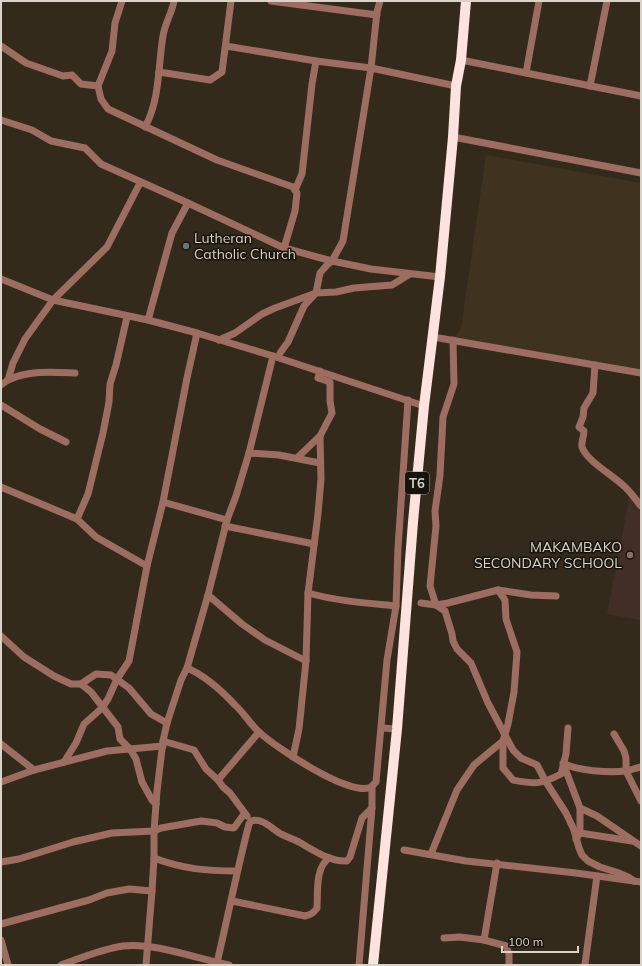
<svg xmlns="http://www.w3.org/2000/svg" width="642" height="966" viewBox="0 0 642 966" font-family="Mulish,sans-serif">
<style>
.built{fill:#3f321e}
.education{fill:#412e27}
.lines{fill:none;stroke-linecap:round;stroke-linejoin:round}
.minor{stroke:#9d6d61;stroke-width:7}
.highway{stroke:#fce3dd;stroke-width:10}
.worship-dot{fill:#6b7280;stroke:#17130d;stroke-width:1.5}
.education-dot{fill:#8d6e63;stroke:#17130d;stroke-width:1.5}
.labels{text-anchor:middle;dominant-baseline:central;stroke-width:3;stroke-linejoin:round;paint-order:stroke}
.shield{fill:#17130d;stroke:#9f9991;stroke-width:1}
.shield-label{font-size:13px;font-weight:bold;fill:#d9d3ca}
.poi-label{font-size:14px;fill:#d9d3ca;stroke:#17130d;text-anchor:start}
</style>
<rect width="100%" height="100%" fill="#332a1c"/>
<polygon class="built" points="486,155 641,183 641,373 453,340 461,328"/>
<polygon class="education" points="630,494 641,496 641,620 607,614"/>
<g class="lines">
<g class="minor">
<polyline points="271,1 377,15"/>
<polyline points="1,46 26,63 63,76 72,75 81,84 98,86 101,99 108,109 217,160 293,187 297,193 295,211 284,248"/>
<polyline points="226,46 316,61 371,68 456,86"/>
<polyline points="461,60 641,96"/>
<polyline points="159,72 210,80 222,72 231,1"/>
<polyline points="526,73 539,1"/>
<polyline points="98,86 112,51 115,23 122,1"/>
<polyline points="590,86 607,1"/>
<polyline points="1,120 32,130 51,141 85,148 101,164 188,203 284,248 332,261 371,269 440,277"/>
<path d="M145 127C160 100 158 66 163 36 165 23 172 13 174 1"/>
<polyline points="453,137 641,173"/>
<polyline points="295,190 302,174 312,84 316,61"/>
<polyline points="1,279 53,300 148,320 197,333 273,356 424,406"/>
<polyline points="148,320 172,233 188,203"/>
<polyline points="433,337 641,373"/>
<polyline points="219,340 235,333 262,314 275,308 316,293 336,292 354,288 392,285 410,274"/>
<polyline points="453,340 454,384 443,417 440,475 435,511 436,526 430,586 436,605 445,611 452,634 453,641 457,649 471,663 488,703 513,750 521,758 537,765 546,782 566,813 574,830 579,848 582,855 588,861 600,867 616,872 628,877 634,881"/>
<polyline points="280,353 288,342 304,306 316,293 320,273 327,265 332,261 343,241 371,68 377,12 380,1"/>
<path d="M595 365 593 393 584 408 583 417 579 427 584 431C584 436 581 442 582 447 587 462 615 476 627 489 632 494 636 500 641 506"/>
<path d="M8 380C29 370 53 372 75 373"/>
<polyline points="1,385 8,380 13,363 25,339 53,300 107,247 140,183"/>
<polyline points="1,405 40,429 66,442"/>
<polyline points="249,453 279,455 320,463"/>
<polyline points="297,458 320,436"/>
<polyline points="1,487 77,519 96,537 147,566"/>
<polyline points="163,502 227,520"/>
<polyline points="77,519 88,494 103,433 109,402 110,384 116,365 127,317"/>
<polyline points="225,526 314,544"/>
<path d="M498 590 505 600 506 619 517 652 514 692 508 724 503 741V768L513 780C535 784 540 785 561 774L566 754 568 728"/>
<path d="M308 593C337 601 366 603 396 606"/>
<polyline points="208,595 242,624 265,640 306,661"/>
<polyline points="421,603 436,605 448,603 498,590 531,595 556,596"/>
<polyline points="1,636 24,657 54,676 71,684 81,684 96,674 111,675 129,688 151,714 167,723"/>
<path d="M187 668C206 676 221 690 235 705 244 713 250 724 259 732 275 747 351 798 371 787 372 786 375 783 376 782L387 660 396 606 398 548 408 400"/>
<polyline points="81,684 91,692 118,727 120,739 130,749 136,759 142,782 152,800 156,804"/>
<polyline points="382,728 397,729"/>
<polyline points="614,734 624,751 626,758 626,771 641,801"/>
<polyline points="163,741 194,750 206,769 218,780 223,787 230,793 247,816"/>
<polyline points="1,744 34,770"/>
<polyline points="293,757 299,729 306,661 308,593 318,514 321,479 320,436 332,413 330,401 330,382 318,378 320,371"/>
<polyline points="64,762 76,743 84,724 102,708 108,699 117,679 129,661 147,566 163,502 187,378 197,333"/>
<polyline points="218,780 259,732"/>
<polyline points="1,782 34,770 107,751 163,746"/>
<polyline points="580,808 597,816 641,846"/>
<polyline points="576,831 580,833 632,841"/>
<path d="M576 839 580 833V808L563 763C577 771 609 773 626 771 631 770 636 768 641 767"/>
<polyline points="404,850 466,861 576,873 641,882"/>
<polyline points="431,854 457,790 474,765 503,741"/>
<path d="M154 858C183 869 206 871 237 871"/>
<polyline points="1,862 19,859 73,842 112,833 154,831 161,828 201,821 217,823 225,827 234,828 244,814"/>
<polyline points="497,863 484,940 506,946 509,954 509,965"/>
<path d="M232 901 305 916C311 915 314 913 317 908 318 892 315 868 329 858"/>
<polyline points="1,924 89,900 107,893 129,889 152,891"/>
<polyline points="444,938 460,937 484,940"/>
<polyline points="1,940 8,965"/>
<path d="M217 963C228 916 237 870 249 824L251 821C262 817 272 829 281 834 287 837 293 839 299 842 313 850 330 862 347 861L350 857 362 818 372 808V787"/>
<polyline points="585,964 597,876"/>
<path d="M61 965C81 958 102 949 123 946 154 942 197 959 229 965"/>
<polyline points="146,965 152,891 154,858 154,831 157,791 163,741 167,723 181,680 187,668 208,595 227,520 236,496 249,453 273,356"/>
<polyline points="359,965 372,808"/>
</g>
<polyline class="highway" points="373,965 397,729 413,522 424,406 440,277 453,137 456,86 461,60 466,1"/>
</g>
<circle class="worship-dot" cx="186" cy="246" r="4"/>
<circle class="education-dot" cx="630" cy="555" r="4"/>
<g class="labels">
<rect class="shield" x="405" y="472" width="24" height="22" rx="3"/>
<g class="shield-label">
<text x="417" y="483">T6</text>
</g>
<g class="poi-label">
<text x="194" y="238">Lutheran<tspan x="194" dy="16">Catholic Church</tspan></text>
<text x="622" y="547" text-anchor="end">MAKAMBAKO<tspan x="622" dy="16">SECONDARY SCHOOL</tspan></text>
</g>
</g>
<rect width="642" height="966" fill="none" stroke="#d9d3ca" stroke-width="4"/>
<path d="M502 946v6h76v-6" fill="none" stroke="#d9d3ca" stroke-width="2"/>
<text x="508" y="946" font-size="12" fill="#d9d3ca" stroke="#17130d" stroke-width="3" paint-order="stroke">100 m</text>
</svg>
